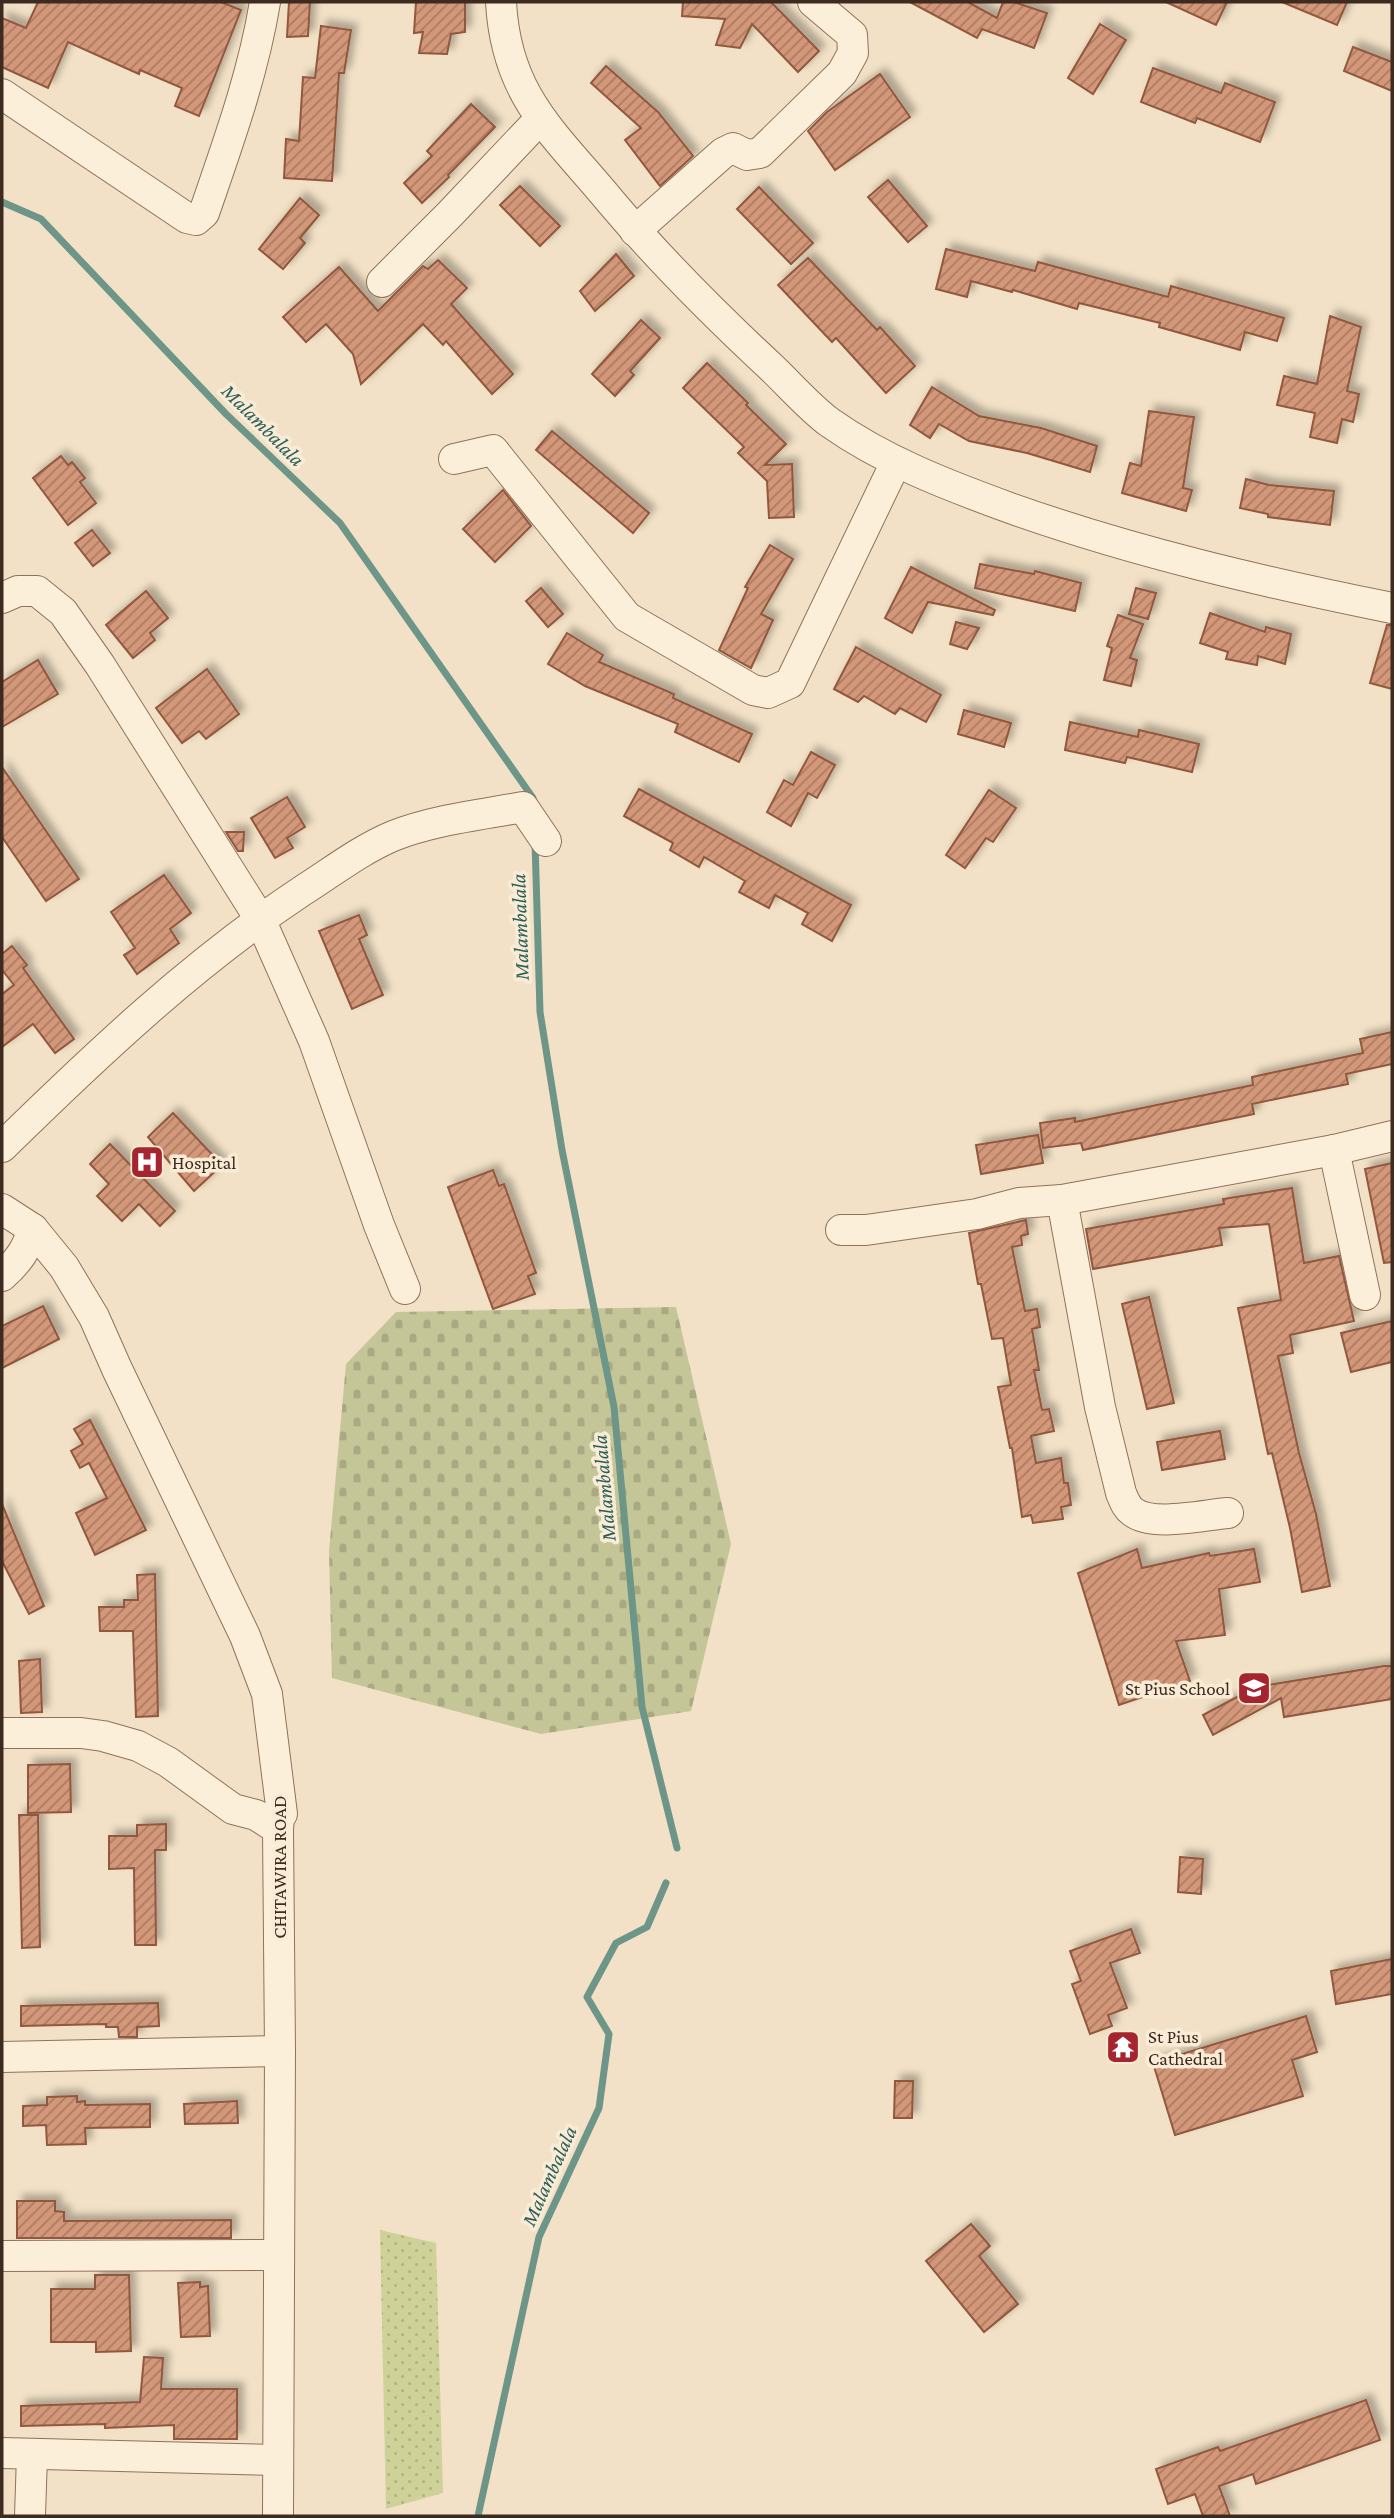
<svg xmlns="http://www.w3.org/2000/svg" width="1394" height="2518" viewBox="0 0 1394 2518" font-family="'Crimson Pro',serif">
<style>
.cemetery{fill:url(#cemetery-stones)}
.park{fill:url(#park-dots)}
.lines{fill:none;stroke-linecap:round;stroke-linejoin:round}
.stream{stroke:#6d9588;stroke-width:7}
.building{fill:url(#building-hatch);stroke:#91583d;stroke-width:2;filter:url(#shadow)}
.minor-casing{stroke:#8f725a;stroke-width:32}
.minor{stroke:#fbefda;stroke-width:30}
.labels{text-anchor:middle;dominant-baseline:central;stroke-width:7;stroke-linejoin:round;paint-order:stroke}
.poi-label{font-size:19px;fill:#3e2b1f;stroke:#f9ecd6;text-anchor:start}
.street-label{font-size:19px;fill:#3e2b1f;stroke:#f9ecd6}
.water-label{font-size:21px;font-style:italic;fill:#2d5f58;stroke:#f9ecd6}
</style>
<defs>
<pattern id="cemetery-stones" width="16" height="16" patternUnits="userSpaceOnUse" patternTransform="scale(1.75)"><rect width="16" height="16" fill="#c4c698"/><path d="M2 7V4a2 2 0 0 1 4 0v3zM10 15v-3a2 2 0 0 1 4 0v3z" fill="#a9aa83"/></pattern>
<pattern id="park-dots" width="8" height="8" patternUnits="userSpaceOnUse" patternTransform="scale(1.75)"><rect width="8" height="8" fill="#cfd298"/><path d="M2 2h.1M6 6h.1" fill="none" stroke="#b3b483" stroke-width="1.8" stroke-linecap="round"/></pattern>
<pattern id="building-hatch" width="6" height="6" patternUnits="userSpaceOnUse" patternTransform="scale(1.75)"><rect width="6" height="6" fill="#d39779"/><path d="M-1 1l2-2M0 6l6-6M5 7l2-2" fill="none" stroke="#ad7b63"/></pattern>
<filter id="shadow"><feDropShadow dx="6" dy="-6" stdDeviation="3.5" flood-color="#0004"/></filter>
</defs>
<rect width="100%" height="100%" fill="#f2e1c6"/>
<polygon class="cemetery" points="676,1307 731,1544 691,1711 541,1734 332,1678 329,1551 346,1364 396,1312"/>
<polygon class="park" points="380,2230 436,2243 443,2493 386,2509"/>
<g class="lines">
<g class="stream">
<polyline points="2,202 41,219 226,414 340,523 533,798 534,806"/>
<polyline points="535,842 540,1012 562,1150 614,1407 642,1707 677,1848"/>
<polyline points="478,2516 539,2237 599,2108 609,2034 587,1997 616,1943 647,1927 666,1883"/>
</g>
</g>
<g class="building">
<polygon points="38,2 221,2 241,10 199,116 175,106 182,88 140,70 139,74 68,42 48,88 2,67 2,18 26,28"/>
<polygon points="289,2 310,2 308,36 287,37"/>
<polygon points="416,2 465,2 465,32 451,34 447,54 419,53 423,32 414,33"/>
<polygon points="683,2 771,2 819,51 798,72 752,24 740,48 716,45 725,19 682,16"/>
<polygon points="910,2 968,2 997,18 1003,2 1014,2 1047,13 1034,48 982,29 977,38"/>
<polygon points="1166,2 1227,2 1216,25"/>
<polygon points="1282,2 1347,2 1337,25"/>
<polygon points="1100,24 1126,40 1093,94 1068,78"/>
<polygon points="321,26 351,30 344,73 339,73 332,181 284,178 286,139 299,141 303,77 315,78"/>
<polygon points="1353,47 1392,62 1392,91 1344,71"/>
<polygon points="606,66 658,112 693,156 660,186 625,140 641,128 591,83"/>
<polygon points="1153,68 1221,93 1225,83 1275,102 1260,142 1197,118 1195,123 1141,102"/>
<polygon points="880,74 910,117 835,170 808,131 827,112"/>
<polygon points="471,104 495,127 448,175 449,177 422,203 404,183 432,156 427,151"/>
<polygon points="888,180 927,226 908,242 868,197"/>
<polygon points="520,186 560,226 540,246 500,205"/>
<polygon points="759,187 813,243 791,264 737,209"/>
<polygon points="300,198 319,215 300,238 305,243 283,269 259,249"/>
<polygon points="946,249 1035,271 1038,262 1168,297 1171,286 1284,318 1277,341 1245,332 1240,350 1159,327 1160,323 1079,303 1077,309 1013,290 1012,292 971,281 967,297 936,289"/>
<polygon points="616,254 634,276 595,311 580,291"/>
<polygon points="808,258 877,330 880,327 915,366 886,393 836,338 832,342 778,285"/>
<polygon points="438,260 467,288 451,304 513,374 492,394 446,341 443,345 423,324 361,384 353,354 326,324 306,342 283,317 339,267 378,311 423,266 428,269"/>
<polygon points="1330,316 1361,327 1347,391 1359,394 1353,422 1342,419 1337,443 1310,437 1315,413 1277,405 1284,376 1317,384"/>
<polygon points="641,320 660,338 630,371 634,375 615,396 592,374"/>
<polygon points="707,363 748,403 746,405 786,444 765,465 792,464 794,517 769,518 767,481 738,453 744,447 683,388"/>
<polygon points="932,387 979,416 1041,428 1097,446 1090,472 1027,453 969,441 939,424 930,438 910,425"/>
<polygon points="1149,411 1194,417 1183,488 1192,490 1186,511 1122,493 1130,463 1141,466"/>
<polygon points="552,431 649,513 633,533 536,450"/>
<polygon points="61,456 68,465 72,462 85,478 80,482 96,503 68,525 33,478"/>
<polygon points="1246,479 1269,485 1334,491 1330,525 1268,517 1268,514 1240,508"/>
<polygon points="503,490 531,526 495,562 463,529"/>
<polygon points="92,530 110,553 93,566 75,543"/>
<polygon points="770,545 793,559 761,614 773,620 751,668 719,650 748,588 745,587"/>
<polygon points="980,564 1034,574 1035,571 1081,583 1075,611 975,588"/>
<polygon points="911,567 995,610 993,615 928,602 912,633 885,618"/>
<polygon points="541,588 563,614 548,627 526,601"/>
<polygon points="1136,588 1156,593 1148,619 1129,614"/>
<polygon points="146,591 168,618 150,633 155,640 133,658 106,625"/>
<polygon points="1210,613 1265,632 1266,627 1291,634 1285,664 1258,656 1257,665 1226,659 1228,652 1200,643"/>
<polygon points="1118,615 1143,624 1130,658 1137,660 1131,686 1104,680 1112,648 1107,646"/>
<polygon points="956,622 979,628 967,649 950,644"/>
<polygon points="1387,625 1392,625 1392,689 1370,683"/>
<polygon points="567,633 603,655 599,662 674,694 673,698 752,734 739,762 675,732 678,724 585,686 548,664"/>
<polygon points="856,647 941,695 926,722 900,708 895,714 864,696 858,702 834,689"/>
<polygon points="38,660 58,694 2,727 2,682"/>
<polygon points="207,669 239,714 206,739 199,731 182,743 156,708"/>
<polygon points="964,710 1011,723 1004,747 958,734"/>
<polygon points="1070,722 1138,737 1139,730 1199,744 1192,772 1127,757 1125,763 1065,750"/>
<polygon points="811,752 835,765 817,798 808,793 791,826 767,812 784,780 793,785"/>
<polygon points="2,767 79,879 46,901 2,837"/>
<polygon points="639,789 851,905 832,941 802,924 808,913 775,895 769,908 739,892 745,881 704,857 699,867 670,850 673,843 624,816"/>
<polygon points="989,790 1016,808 993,842 986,838 965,868 946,855"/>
<polygon points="287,797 305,827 287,838 293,848 275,858 251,818"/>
<polygon points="226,832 244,832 243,851 238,851"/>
<polygon points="164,875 191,913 170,929 179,943 137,974 124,955 135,948 111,912"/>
<polygon points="359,915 367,935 359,939 383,995 352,1009 319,931"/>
<polygon points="12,946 27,965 23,968 74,1039 55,1053 33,1024 2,1047 2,994 14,985 2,970 2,954"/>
<polygon points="1392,1032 1392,1064 1346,1074 1348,1084 1252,1104 1254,1114 1083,1150 1081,1143 1043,1148 1040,1123 1075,1118 1075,1122 1253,1085 1252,1077 1363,1053 1360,1039"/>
<polygon points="173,1113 222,1165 194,1191 148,1137"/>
<polygon points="1038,1135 1043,1163 981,1174 976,1145"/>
<polygon points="110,1144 175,1211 160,1226 139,1204 122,1221 97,1196 109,1184 90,1164"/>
<polygon points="1392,1163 1392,1262 1384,1263 1365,1169"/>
<polygon points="493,1170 499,1186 504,1184 536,1273 528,1276 535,1294 493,1309 448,1187"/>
<polygon points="1292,1188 1304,1263 1339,1256 1354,1321 1290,1335 1293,1353 1278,1356 1299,1453 1316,1514 1330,1586 1302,1592 1290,1528 1272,1453 1268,1454 1238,1308 1281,1300 1269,1224 1219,1228 1222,1245 1093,1269 1086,1229 1224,1204 1223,1199"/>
<polygon points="1026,1220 1028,1234 1021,1236 1022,1245 1012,1247 1025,1311 1037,1309 1040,1327 1032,1329 1039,1370 1034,1370 1042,1410 1049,1409 1054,1431 1031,1436 1036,1463 1061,1458 1064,1483 1068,1483 1071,1505 1061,1507 1063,1519 1033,1523 1031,1515 1022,1517 1012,1448 1010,1448 998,1387 1011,1385 1003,1338 992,1339 981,1284 978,1284 969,1233"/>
<polygon points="1149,1297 1174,1403 1147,1409 1122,1304"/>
<polygon points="43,1306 59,1339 2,1368 2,1326"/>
<polygon points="1392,1321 1392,1362 1351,1372 1341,1333"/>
<polygon points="90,1420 146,1530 95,1555 76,1513 107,1498 89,1463 80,1468 71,1451 83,1444 74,1429"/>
<polygon points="1220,1431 1225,1459 1162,1470 1157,1442"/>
<polygon points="2,1504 44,1606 29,1614 2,1561"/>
<polygon points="1137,1549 1142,1568 1209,1553 1210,1556 1254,1549 1260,1582 1219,1589 1225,1635 1176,1641 1190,1681 1119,1705 1078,1573"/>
<polygon points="155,1574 158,1716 136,1717 133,1631 100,1631 99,1607 124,1607 124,1600 138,1600 137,1575"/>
<polygon points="40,1659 42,1712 21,1713 19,1661"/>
<polygon points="1384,1666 1392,1666 1392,1699 1284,1717 1281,1698 1213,1735 1203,1715 1256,1687"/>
<polygon points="70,1764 71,1812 28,1813 28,1765"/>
<polygon points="19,1815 38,1815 40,1947 22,1948"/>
<polygon points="166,1824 166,1850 155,1850 156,1945 135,1945 134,1868 109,1869 109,1836 137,1836 137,1825"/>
<polygon points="1180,1857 1203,1859 1201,1894 1178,1892"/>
<polygon points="1131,1929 1140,1953 1110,1963 1127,2008 1108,2015 1112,2026 1090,2034 1072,1984 1081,1981 1070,1951"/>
<polygon points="1392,1959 1392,1994 1336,2004 1331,1971"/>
<polygon points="158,2003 159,2026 137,2027 137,2037 119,2037 118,2027 106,2027 106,2024 21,2026 21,2006"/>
<polygon points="1306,2016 1317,2052 1292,2060 1303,2096 1175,2135 1153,2063"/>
<polygon points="895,2081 913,2081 912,2118 894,2118"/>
<polygon points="77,2096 77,2102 85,2101 85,2105 150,2104 150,2127 85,2128 86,2144 47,2145 46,2125 23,2126 23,2106 47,2105 47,2097"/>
<polygon points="237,2101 238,2123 185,2124 184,2104"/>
<polygon points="17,2201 55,2201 55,2211 64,2212 64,2221 231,2220 231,2238 17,2238"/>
<polygon points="971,2224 990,2246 979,2256 1018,2304 984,2332 926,2261"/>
<polygon points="95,2275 129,2275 131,2351 96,2352 96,2342 51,2342 51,2289 95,2289"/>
<polygon points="200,2282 200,2287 208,2286 210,2336 181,2337 178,2283"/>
<polygon points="144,2357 163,2358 161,2389 237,2389 237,2439 174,2439 174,2425 105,2428 105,2424 21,2426 21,2406 140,2402"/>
<polygon points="1366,2400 1380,2440 1256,2484 1253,2474 1219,2486 1230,2516 1203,2516 1195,2494 1168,2504 1156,2469 1218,2447 1220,2451"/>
</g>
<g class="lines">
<g class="minor-casing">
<g id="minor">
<path d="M501 2C506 97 555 134 611 202 660 260 715 315 771 367 790 385 808 406 829 422 884 461 947 485 1010 508 1134 552 1263 582 1392 608"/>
<path d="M2 94 187 218 196 220 204 213C228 143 253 75 265 2"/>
<polyline points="635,231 723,153 733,148 747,155 760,153 842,73 853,53 852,35 813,2"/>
<polyline points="382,282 450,214 540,119"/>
<polyline points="454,459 493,450 627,617 753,690 768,693 790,683 896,462"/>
<polyline points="2,598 18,591 37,591 63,612 100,665 260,919 314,1041 379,1225 405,1289"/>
<path d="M2 1147C96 1055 192 964 302 891 332 872 360 850 393 836 433 820 480 815 523 807L546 841"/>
<polyline points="1334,1150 1365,1295"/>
<path d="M1062 1200 1100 1407 1121 1493C1124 1500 1126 1507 1133 1512 1153 1527 1203 1515 1228 1513"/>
<polyline points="2,1209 33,1229 64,1267 94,1317 117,1369 245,1636 267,1694 282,1814 279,1818 278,1829 280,2051 278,2516"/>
<polyline points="841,1230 866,1230 977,1214 1019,1203 1062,1200 1334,1150 1392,1136"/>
<path d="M2 1276C18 1262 27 1249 33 1229"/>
<polyline points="2,1733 81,1733 103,1736 138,1746 168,1762 233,1809 256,1815 278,1829"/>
<polyline points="2,2057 280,2051"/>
<polyline points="2,2256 279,2255"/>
<polyline points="2,2453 278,2460"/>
<polyline points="30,2516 32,2455"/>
</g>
</g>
<use href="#minor" class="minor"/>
</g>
<defs>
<g id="hospital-square" transform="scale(1.75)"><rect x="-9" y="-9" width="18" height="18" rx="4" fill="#a4242f" stroke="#f9ecd6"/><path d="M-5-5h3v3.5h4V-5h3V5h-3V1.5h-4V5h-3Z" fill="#fff"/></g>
<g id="school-square" transform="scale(1.75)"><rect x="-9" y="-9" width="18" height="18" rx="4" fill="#a4242f" stroke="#f9ecd6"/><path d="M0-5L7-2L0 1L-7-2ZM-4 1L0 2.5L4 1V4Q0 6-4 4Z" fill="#fff"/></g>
<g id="temple-square" transform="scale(1.75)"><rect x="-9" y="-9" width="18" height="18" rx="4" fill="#a4242f" stroke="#f9ecd6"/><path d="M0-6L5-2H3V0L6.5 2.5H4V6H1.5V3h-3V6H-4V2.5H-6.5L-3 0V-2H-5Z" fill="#fff"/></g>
</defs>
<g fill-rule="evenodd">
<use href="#hospital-square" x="147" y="1162"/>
<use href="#school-square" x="1254" y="1688"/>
<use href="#temple-square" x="1123" y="2047"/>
</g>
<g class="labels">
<g class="poi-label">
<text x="172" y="1162">Hospital</text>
<text x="1230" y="1688" text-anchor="end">St Pius School</text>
<text x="1148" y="2036">St Pius<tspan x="1148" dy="22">Cathedral</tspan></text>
</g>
<g class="street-label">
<text transform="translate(279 1867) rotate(-90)">CHITAWIRA ROAD</text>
</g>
<g class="water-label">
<text transform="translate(263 425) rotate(45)">Malambalala</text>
<text transform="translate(520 927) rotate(-92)">Malambalala</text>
<text transform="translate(604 1488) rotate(-95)">Malambalala</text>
<text transform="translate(549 2176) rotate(-66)">Malambalala</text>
</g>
</g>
<rect width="1394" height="2518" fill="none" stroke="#3e2b1f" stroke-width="7"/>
</svg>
